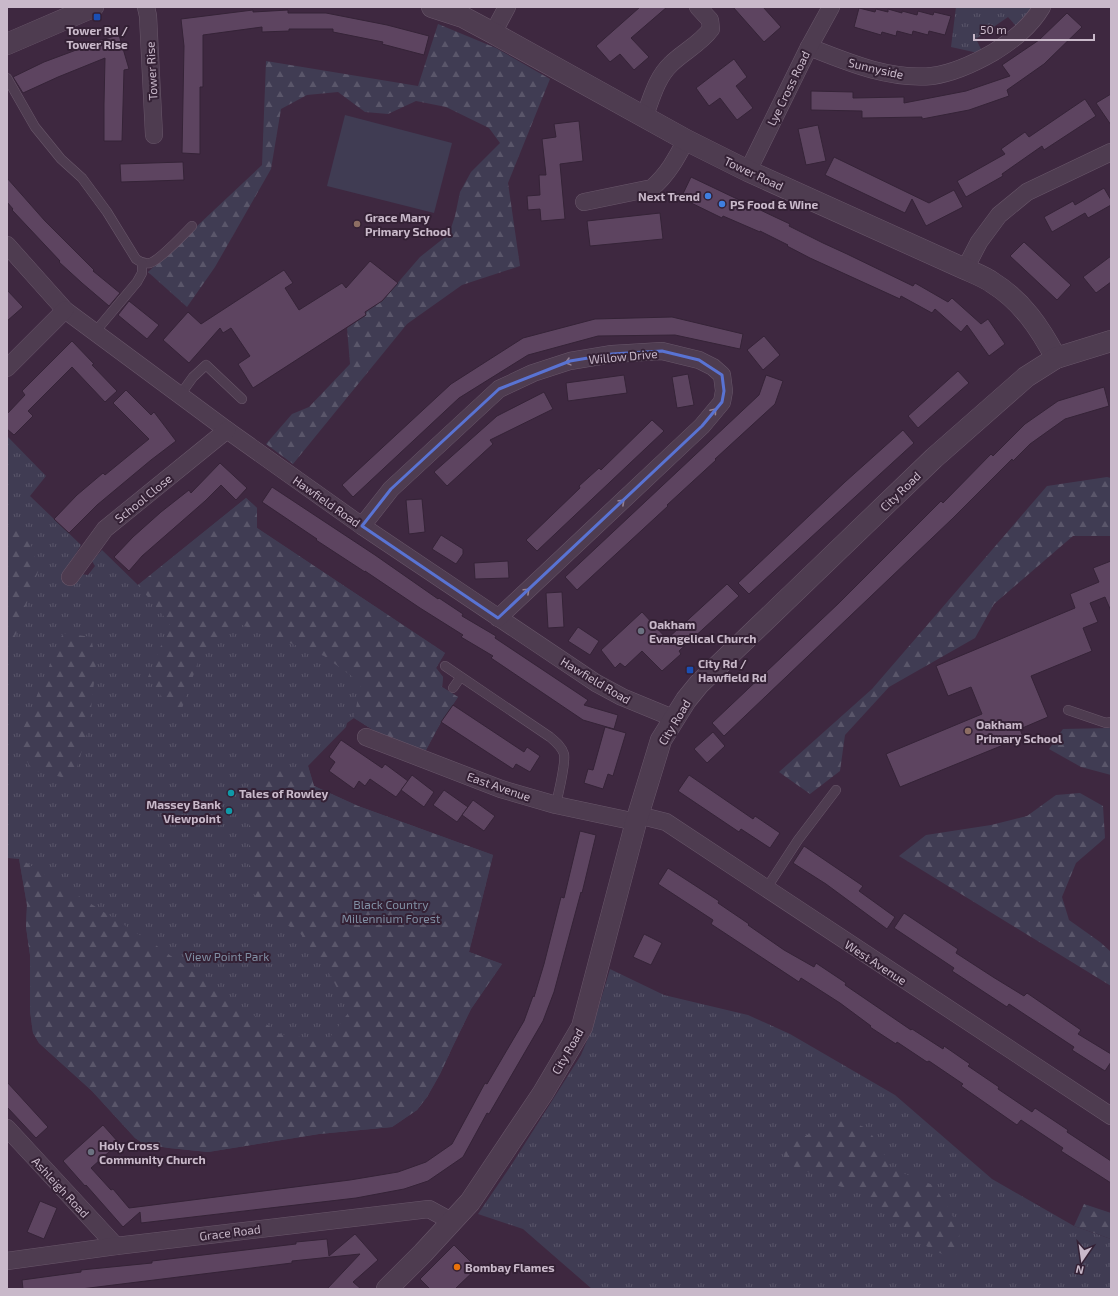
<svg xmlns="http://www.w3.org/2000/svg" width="1118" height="1296" viewBox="0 0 1118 1296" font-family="'Exo 2',sans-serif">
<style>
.grass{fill:url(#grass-tufts)}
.forest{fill:url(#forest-firs)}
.garden{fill:#403c53}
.building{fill:#5d4460;stroke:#352337}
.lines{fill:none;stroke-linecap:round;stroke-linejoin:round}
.service-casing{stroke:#69576a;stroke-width:10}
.minor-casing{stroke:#69576a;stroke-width:18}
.tertiary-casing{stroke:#69576a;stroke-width:22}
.service{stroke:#4e3c50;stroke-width:9}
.minor{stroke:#4e3c50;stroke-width:17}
.tertiary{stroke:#4e3c50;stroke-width:21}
.oneway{stroke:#928193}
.marked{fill:none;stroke:#5973d3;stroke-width:3;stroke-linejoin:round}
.transit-dot{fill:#1a4fb4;stroke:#342135;stroke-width:1.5}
.shop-dot{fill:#3f7fe0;stroke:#342135;stroke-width:1.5}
.education-dot{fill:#8d6e63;stroke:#342135;stroke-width:1.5}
.worship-dot{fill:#6b7280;stroke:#342135;stroke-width:1.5}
.culture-dot{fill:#0f9aa8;stroke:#342135;stroke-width:1.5}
.food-dot{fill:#e8710a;stroke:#342135;stroke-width:1.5}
.labels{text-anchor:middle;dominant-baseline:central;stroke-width:4;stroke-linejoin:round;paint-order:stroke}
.poi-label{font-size:12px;font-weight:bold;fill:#c9b9ca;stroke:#342135;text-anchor:start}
.street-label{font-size:12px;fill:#c9b9ca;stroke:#342135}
.park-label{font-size:12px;fill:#808fa3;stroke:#342135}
</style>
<defs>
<pattern id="grass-tufts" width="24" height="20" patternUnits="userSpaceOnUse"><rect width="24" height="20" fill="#403c53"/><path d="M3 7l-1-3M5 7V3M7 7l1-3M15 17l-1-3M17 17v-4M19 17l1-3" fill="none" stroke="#5a566a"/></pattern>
<pattern id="forest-firs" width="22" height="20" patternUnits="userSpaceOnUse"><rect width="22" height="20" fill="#403c53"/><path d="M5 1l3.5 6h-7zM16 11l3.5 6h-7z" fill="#5a566a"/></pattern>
</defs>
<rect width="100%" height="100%" fill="#3e2840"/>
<g class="grass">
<polygon points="956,7 1033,7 1016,26 1008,17 976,39 982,51 978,53 951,47"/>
<polygon points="7,436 46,476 30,496 81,545 65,572 88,575 95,566 92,561 102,550 138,585 246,498 257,508 257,528 445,653 436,668 443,677 442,687 458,697 441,722 426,750 386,738 354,718 347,723 346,727 308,766 314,786 358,806 493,855 469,952 502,964 471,1009 452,1048 440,1074 427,1097 417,1110 392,1127 319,1134 208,1152 169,1148 144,1144 135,1138 92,1091 39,1043 33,1033 30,1011 30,955 26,927 27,905 19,859 7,858"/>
<polygon points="610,969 664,995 748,1015 790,1034 895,1095 992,1179 1074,1226 1111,1239 1111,1289 592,1289 523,1229 478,1214 512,1164 581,1055 593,1026"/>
</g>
<g class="forest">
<polygon points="438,24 496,48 550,79 508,183 520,266 462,285 407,324 293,464 266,444 292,414 309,407 350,364 347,328 366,315 365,312 382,301 420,257 449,234 455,216 460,192 471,172 500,143 489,128 446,107 416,101 388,114 365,112 338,92 307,95 281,109 271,169 215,267 187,307 148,272 262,165 266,61 418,86"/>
<polygon points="1107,477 1111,478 1111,536 1073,536 994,604 975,638 889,687 845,735 840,771 810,794 779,772 872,689 1047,486"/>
<polygon points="246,498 257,508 257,528 445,653 436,668 443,677 442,687 458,697 441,722 426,750 386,738 354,718 361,683 324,656 234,622 201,653 178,720 148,677 170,624 138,585"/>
<polygon points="7,525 27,533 39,569 7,659"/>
<polygon points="63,633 91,637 96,664 89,727 73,780 33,770 16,746"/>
<polygon points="1111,728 1111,775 1081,767 1049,749 1063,729"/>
<polygon points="308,766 314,786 358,806 493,855 469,952 502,964 471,1009 452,1048 440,1074 427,1097 417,1110 392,1127 319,1134 208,1152 169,1148 144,1144 135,1138 92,1091 39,1043 33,1033 30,1011 30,955 26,927 27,905 19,858 157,946 280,1034 327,1041 349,1012 331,976 300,933 258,907 249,874 249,826 254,795 268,773"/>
<polygon points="1080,793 1103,806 1105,838 1076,863 1062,897 1069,920 1100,942 1111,952 1111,986 899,856 926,835 991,825 1027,816 1056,795"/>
<polygon points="844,1118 868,1129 882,1150 890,1168 933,1185 946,1204 960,1230 956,1261 926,1246 859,1191 834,1185 808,1172 782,1162 787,1147 812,1132"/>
<polygon points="1084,1204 1111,1213 1111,1239 1074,1226"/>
</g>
<polygon class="garden" points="345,115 452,143 434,213 327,186"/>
<g class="building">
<polygon points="640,7 667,7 631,38 649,57 634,70 620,54 610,62 596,46"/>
<polygon points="733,7 763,7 781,27 764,42"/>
<polygon points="859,8 875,12 876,9 888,12 888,9 902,13 902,11 917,15 918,11 933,15 934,12 951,16 945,35 929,31 928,35 913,31 912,35 897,31 896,36 882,32 881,35 854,27"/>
<polygon points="253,10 253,12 288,10 288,13 326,13 387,25 429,36 424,55 382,44 383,42 333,32 333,29 289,29 289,31 262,32 262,27 203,35 203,87 200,87 200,154 182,153 184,46 181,19"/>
<polygon points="1067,13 1082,27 1044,64 1007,90 1009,96 969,110 922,119 922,117 862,118 862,111 811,110 811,91 853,92 853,98 904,97 904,103 966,91 1010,76 1002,65 1039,40"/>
<polygon points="119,35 129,69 124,70 122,141 104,141 104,104 105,58 58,77 23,93 13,77 44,62 87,46 86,44"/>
<polygon points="734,59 747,77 736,86 753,108 737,120 720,98 709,106 696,88"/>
<polygon points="1111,94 1111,125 1096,103"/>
<polygon points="1085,99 1096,116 1044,150 1042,146 1002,174 1003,176 966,197 957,181 1005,154 1001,149 1025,132 1029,137"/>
<polygon points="579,121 583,161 560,164 565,219 541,221 540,209 528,210 527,196 540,195 539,175 546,175 542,139 556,137 554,124"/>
<polygon points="818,125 826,161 806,165 798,129"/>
<polygon points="834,157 929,203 954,190 963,207 926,226 912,199 905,213 825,175"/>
<polygon points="183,162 184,180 121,182 120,164"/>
<polygon points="691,177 775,217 790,224 789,226 823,243 847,254 913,286 915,283 948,302 952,298 981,324 988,319 1005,344 989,356 967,325 961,332 935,309 932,313 901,296 900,299 810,258 787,246 788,245 760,231 760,232 723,216 722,218 681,198"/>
<polygon points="7,178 45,221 94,270 93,271 120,293 109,306 82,283 59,262 60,261 12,210 13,209 7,202"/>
<polygon points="1104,188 1111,200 1111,205 1088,218 1085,213 1052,232 1044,217 1073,201 1075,205"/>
<polygon points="660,213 663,239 590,246 587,221"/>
<polygon points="1024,242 1071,285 1057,300 1010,256"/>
<polygon points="1111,256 1111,282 1096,293 1083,277"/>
<polygon points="370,261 398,283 382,301 365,312 366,315 253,388 238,364 250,356 231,328 223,333 220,328 189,363 163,340 188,312 201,324 284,270 293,283 285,288 299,310 342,283 346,288"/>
<polygon points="7,290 23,307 7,321"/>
<polygon points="129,301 159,325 147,339 118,315"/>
<polygon points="672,317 743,334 740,349 675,335 598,336 528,355 459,398 353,497 342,485 451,384 523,338 595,319"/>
<polygon points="764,336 780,355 763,370 747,350"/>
<polygon points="72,341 94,364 92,365 117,391 105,402 72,367 28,411 33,416 14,435 7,429 7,414 25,395 22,391"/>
<polygon points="958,371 969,383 918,428 908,416"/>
<polygon points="688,374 694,405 677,408 672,377"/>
<polygon points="624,375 627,393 568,401 566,383"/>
<polygon points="766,375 783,381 775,404 715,459 716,460 667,505 668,506 577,590 565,577 759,395"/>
<polygon points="1104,387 1109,406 1065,419 1030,444 1013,461 1012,459 952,519 724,736 712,723 839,603 941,501 943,503 991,454 993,456 1025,424 1058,401"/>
<polygon points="126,390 151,415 154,412 176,441 151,460 97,505 69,533 54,519 77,495 103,473 105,475 149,439 113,403"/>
<polygon points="544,392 553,409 490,440 493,444 447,486 434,472 497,416"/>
<polygon points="652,420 664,431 537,551 526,540 580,488 579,486 599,468 601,470"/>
<polygon points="903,430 914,443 749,594 738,583 845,482"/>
<polygon points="220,463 247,488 236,500 221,485 205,501 142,556 129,571 114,557 133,537 161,512 189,490 191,493"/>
<polygon points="272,487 375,555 438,599 439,598 463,614 462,616 496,636 495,638 588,700 584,705 618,715 614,729 583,720 491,658 493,656 461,637 463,635 420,608 365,571 365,572 316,540 317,539 262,502"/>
<polygon points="422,499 425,532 409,534 406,500"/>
<polygon points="441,535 463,549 463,554 456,564 432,549"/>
<polygon points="508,561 509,578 475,579 474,563"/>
<polygon points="1111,561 1111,611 1105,597 1090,603 1098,622 1083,628 1092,651 1031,676 1048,717 1020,729 1023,737 900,787 886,754 982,714 971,687 948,696 936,666 1075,608 1070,594 1099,582 1093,568"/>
<polygon points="727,584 739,596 679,651 681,654 662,671 642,651 625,667 620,663 615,668 601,650 642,612 667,639"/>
<polygon points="562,592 564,627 548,628 546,593"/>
<polygon points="578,627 599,641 590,655 568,641"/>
<polygon points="453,705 524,752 527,747 540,756 530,772 516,764 513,769 441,722"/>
<polygon points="605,727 626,733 613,776 608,774 603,789 584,783 588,769 593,770"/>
<polygon points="713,732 725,746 707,763 694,749"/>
<polygon points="341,740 382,768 385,764 408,781 396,797 370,779 365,786 359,781 354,789 329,771 335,762 329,757"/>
<polygon points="412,775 434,792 424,807 401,790"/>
<polygon points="689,775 753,819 755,816 780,833 770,848 741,829 739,832 678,791"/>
<polygon points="444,790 468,807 457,822 433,805"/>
<polygon points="473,800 495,816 484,831 462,815"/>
<polygon points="580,831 596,835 582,893 581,892 554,992 543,1021 489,1114 487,1113 463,1157 428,1181 404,1189 356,1198 141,1223 140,1212 123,1227 86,1185 85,1186 63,1161 103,1125 119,1143 91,1168 111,1190 113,1189 129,1208 350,1180 398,1172 426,1162 452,1144 485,1083 487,1084 524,1021 533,996 534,997 544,964 561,897 564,898"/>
<polygon points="804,846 863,886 859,891 895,917 887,929 826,884 793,863"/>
<polygon points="668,868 719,901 718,903 749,924 748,925 784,950 814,967 816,963 846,983 845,985 911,1030 912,1029 943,1049 944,1046 970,1064 968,1066 999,1087 998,1089 1032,1112 1035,1108 1068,1130 1067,1132 1111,1161 1111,1183 1061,1151 1063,1148 1021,1120 1017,1125 961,1086 963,1084 929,1061 927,1062 897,1042 896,1044 870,1027 871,1026 840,1003 801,978 799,982 711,924 713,920 658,884"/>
<polygon points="904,913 958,949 956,953 993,977 1024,996 1027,993 1081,1030 1078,1034 1111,1054 1111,1062 1105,1071 1072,1050 1074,1047 1009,1004 1007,1007 952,971 954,968 894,928"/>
<polygon points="644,934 662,943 651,965 633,957"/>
<polygon points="7,1082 48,1127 36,1138 7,1107"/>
<polygon points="40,1201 57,1208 44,1239 27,1232"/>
<polygon points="355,1234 378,1260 353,1282 361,1289 327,1289 360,1254 292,1261 292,1263 81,1289 23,1289 22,1280 81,1272 81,1270 152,1263 152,1261 296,1244 296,1242 327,1239 329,1256"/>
<polygon points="454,1245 477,1268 455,1289 430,1289 420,1279"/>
</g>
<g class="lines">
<g class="service-casing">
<g id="service">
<path d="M7 78 35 127 61 159 82 178 107 212 136 259C140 262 145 264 150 263 160 260 184 234 192 226"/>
<polyline points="95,332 137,282 142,273 142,263"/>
<polyline points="180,395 193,377 206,365 242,399"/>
<path d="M445 666 550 737C556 742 562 747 564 754 566 765 558 793 556 805"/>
<polyline points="453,688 460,678"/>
<polyline points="1068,710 1106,723 1111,722"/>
<polyline points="766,889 798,840 836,790"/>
</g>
</g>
<g class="minor-casing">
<g id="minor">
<polyline points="146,7 148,16 154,135"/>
<polyline points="493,33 507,7"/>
<path d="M809 47C847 62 889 80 932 76 954 73 975 63 994 52 1013 40 1030 27 1042 7"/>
<path d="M644 118C651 100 656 78 671 64 683 52 700 44 711 29L710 20 698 7"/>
<polyline points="748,171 809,47 831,7"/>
<path d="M584 202 652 188C668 174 676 159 686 140"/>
<polyline points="7,245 65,310 227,430 362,526 596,683 622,697 673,718"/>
<polyline points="965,269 979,242 999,215 1027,192 1111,152"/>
<polyline points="7,368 65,310"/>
<polyline points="362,526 391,489 499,389 533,373 570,361 612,354 662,351 699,360 713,367 722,375 724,391 722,402 702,426 498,618"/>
<polyline points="70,577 105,529 227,430"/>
<polyline points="366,737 501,789 556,805 636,822"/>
<polyline points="638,815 666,822 1111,1116"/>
<polyline points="7,1128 116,1246"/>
<polyline points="7,1261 116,1246 429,1209 451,1221"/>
</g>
</g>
<g class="tertiary-casing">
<g id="tertiary">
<path d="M432 7 463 17 493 33 686 140 748 171 965 269C974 273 985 277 993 283 1022 301 1040 328 1056 358"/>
<polyline points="7,44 93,7"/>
<polyline points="387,1289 423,1253 470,1202 543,1093 582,1027 636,822 661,740 686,700 699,684 934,458 1026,377 1056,358 1111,341"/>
</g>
</g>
<use href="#service" class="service"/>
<use href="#minor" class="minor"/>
<use href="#tertiary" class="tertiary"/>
</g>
<defs><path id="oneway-chevron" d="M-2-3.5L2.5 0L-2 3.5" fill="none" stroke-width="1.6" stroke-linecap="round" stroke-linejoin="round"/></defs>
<g class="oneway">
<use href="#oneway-chevron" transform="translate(568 362) rotate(165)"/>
<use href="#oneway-chevron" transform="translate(714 411) rotate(-50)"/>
<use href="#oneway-chevron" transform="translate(622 502) rotate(-43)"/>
<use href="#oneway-chevron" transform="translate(527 591) rotate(-43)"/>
</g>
<path class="marked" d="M662 351 699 360 722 375 724 391 722 402 702 426 498 618 362 526 391 489 499 389 570 361 612 354Z"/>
<g class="transit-dot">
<rect x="93" y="13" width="8" height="8" rx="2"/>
<rect x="686" y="666" width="8" height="8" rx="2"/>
</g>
<g class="shop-dot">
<circle cx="708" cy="196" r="4"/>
<circle cx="722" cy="204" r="4"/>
</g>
<g class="education-dot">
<circle cx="357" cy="224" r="4"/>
<circle cx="968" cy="731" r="4"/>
</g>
<g class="worship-dot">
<circle cx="641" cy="631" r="4"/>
<circle cx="91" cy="1152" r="4"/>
</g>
<g class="culture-dot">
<circle cx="231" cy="793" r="4"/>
<circle cx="229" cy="811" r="4"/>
</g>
<circle class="food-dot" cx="457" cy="1267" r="4"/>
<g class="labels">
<g class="poi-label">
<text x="97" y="30" text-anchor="middle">Tower Rd /<tspan x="97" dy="14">Tower Rise</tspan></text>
<text x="700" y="196" text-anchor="end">Next Trend</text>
<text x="730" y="204">PS Food &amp; Wine</text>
<text x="365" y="217">Grace Mary<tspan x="365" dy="14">Primary School</tspan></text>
<text x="649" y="624">Oakham<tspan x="649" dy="14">Evangelical Church</tspan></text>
<text x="698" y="663">City Rd /<tspan x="698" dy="14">Hawfield Rd</tspan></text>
<text x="976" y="724">Oakham<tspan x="976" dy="14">Primary School</tspan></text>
<text x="239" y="793">Tales of Rowley</text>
<text x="221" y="804" text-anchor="end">Massey Bank<tspan x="221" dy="14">Viewpoint</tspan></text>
<text x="99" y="1145">Holy Cross<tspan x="99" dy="14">Community Church</tspan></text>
<text x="465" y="1267">Bombay Flames</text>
</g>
<g class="street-label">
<text transform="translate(876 68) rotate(13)">Sunnyside</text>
<text transform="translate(151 71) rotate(-93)">Tower Rise</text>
<text transform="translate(788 88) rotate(-64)">Lye Cross Road</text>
<text transform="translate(754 173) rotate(25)">Tower Road</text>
<text transform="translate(623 356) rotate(-5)">Willow Drive</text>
<text transform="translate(900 491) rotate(-44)">City Road</text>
<text transform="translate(143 498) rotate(-39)">School Close</text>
<text transform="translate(327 501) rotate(35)">Hawfield Road</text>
<text transform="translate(596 680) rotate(31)">Hawfield Road</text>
<text transform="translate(674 722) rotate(-59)">City Road</text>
<text transform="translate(499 786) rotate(19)">East Avenue</text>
<text transform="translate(876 962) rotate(33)">West Avenue</text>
<text transform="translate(567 1051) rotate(-60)">City Road</text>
<text transform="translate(61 1187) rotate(47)">Ashleigh Road</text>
<text transform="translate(230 1232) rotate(-7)">Grace Road</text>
</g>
<g class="park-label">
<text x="391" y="904">Black Country<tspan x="391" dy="14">Millennium Forest</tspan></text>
<text x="227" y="956">View Point Park</text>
</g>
</g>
<rect width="1118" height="1296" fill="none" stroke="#c9b9ca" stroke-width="16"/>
<g transform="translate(1082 1260) rotate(193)" stroke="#342135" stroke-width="3" paint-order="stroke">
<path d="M0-3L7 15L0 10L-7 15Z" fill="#c9b9ca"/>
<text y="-6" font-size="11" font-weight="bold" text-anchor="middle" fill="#c9b9ca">N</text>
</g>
<path d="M974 34v6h120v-6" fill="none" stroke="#c9b9ca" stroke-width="2"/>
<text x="980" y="34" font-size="12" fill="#c9b9ca" stroke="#342135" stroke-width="3" paint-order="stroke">50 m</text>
</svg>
